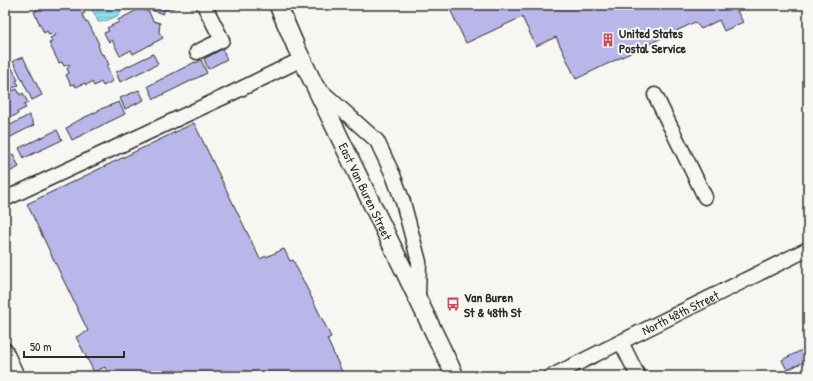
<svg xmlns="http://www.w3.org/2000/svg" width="813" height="381" viewBox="0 0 813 381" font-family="'Patrick Hand',sans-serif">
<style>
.water{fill:url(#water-rules);stroke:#66959f}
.building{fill:#b9b7e9;stroke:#2b2b2b}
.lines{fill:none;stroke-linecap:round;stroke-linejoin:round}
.minor-casing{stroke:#2b2b2b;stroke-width:17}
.major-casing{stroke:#2b2b2b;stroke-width:20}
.minor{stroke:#f6f6f2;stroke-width:14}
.major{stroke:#f6f6f2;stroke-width:17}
.labels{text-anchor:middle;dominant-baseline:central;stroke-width:4;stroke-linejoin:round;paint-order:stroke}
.poi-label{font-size:13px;font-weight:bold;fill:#2b2b2b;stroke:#f6f6f2;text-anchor:start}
.street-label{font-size:13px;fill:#2b2b2b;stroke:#f6f6f2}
</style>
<defs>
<pattern id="water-rules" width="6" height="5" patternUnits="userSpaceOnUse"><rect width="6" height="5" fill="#8edced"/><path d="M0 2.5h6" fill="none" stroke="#7bbdcb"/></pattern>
</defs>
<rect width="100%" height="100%" fill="#f6f6f2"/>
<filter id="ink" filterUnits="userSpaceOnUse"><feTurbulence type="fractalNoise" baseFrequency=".025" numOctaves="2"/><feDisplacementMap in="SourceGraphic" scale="8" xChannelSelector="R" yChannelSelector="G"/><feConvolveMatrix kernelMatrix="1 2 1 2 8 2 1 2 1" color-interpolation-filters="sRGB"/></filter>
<g filter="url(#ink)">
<path class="water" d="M90 5H116L122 7 119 15 108 20 101 22H98C96 15 92 11 90 5Z"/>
<g class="building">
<polygon points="40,5 81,5 85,13 82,14 86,23 88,22 99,44 98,45 100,51 102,55 104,54 109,65 107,66 113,81 103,86 101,82 94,86 92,82 86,85 85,83 76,87 74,84 71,85 66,75 69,73 67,68 70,66 69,64 64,66 62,62 59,63 49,43 52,42 50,38 56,35 54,33 49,35 47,31 44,33 34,12 37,11 35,7"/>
<polygon points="146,5 177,5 177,6 168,10 165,9 163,14 148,9"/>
<polygon points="448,5 749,5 737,11 743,22 724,31 719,20 701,29 695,22 576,79 556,37 536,46 522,17 466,43"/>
<polygon points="139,9 149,12 153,21 160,23 159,32 163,38 133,54 131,50 120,56 112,40 109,42 104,33 109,31 107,28 119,22 118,20"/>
<polygon points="222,49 227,59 208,69 204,59"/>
<polygon points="153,54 158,64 120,82 116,72"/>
<polygon points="23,57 42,95 32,100 13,61"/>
<polygon points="201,60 207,73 154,99 148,86 195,62 196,63"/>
<polygon points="12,68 18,80 16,81 19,85 11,89 12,91 17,89 20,95 23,93 28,103 24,105 26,108 17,112 18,114 5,120 5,69 6,71"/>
<polygon points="139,90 144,100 125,109 120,98"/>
<polygon points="119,102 125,114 72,140 66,128 72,125 71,124 98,111 98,110"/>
<polygon points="29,115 34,125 5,140 5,128"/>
<polygon points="194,123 260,259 266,256 266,257 284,249 290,261 293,260 331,337 327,339 344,376 109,376 105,367 94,372 76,337 88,331 27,204"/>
<polygon points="57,130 62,140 24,158 19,148"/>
<polygon points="13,154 19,167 5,174 5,157"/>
<polygon points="808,347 808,360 787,370 782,360"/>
</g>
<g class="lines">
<g class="minor-casing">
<g id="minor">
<polyline points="197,52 222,40 204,5"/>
<polyline points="317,87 377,141 393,175 403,202 419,262 418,298"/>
<polyline points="655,95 705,197"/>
<polyline points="5,199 226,96 302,59"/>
<polyline points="621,342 638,376"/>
<polyline points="5,350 17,376"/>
<path id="s1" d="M552 376 808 249"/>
</g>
</g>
<g class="major-casing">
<g id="major">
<path id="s2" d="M278 5 296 47 455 376"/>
</g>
</g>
<use href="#minor" class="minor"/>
<use href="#major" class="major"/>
</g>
</g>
<defs>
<g id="building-bare" transform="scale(1.08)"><path d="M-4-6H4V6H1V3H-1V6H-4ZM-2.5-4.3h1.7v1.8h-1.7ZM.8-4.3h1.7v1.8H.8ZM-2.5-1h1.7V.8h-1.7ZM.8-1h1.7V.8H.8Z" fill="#d1495b" stroke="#f6f6f2" stroke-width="2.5" paint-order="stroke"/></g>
<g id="bus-bare" transform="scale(1.08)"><path d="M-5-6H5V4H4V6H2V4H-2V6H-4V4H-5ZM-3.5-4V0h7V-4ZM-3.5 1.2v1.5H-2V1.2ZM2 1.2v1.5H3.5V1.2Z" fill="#d1495b" stroke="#f6f6f2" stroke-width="2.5" paint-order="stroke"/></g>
</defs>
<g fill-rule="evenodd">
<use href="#building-bare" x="608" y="40"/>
<use href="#bus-bare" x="453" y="304"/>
</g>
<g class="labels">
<g class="poi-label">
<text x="619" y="33">United States<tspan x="619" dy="15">Postal Service</tspan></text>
<text x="464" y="297">Van Buren<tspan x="464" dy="15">St &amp; 48th St</tspan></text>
</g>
<g class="street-label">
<text stroke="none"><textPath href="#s2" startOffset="206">East Van Buren Street</textPath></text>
<text stroke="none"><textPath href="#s1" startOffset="143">North 48th Street</textPath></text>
</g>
</g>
<rect width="813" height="381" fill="none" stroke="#f6f6f2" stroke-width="20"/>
<rect x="10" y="10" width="793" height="361" fill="none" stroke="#2b2b2b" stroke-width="1.5" filter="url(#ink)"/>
<path d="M24 351v6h100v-6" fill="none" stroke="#2b2b2b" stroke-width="2"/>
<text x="30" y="351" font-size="12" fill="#2b2b2b" stroke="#f6f6f2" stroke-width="3" paint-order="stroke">50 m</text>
</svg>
